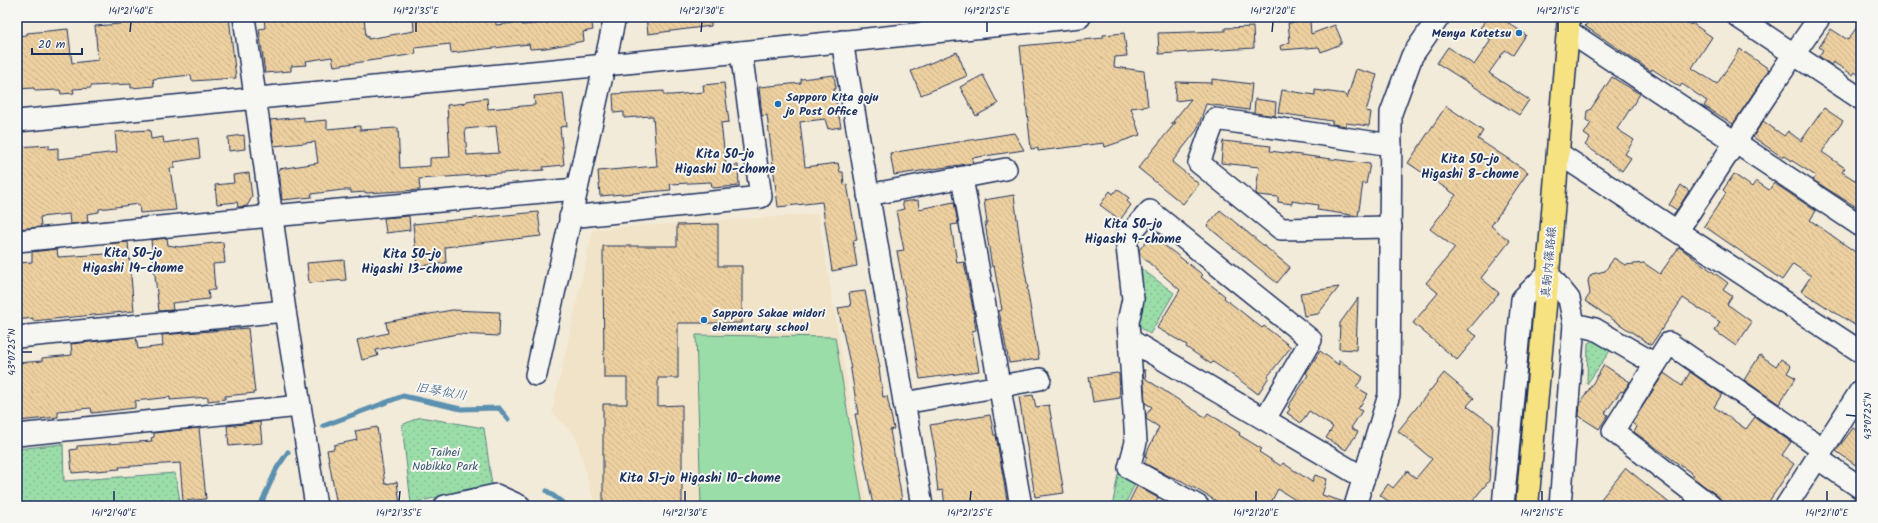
<svg xmlns="http://www.w3.org/2000/svg" width="1878" height="523" viewBox="0 0 1878 523" font-family="Kalam,'Klee One',sans-serif">
<style>
.built{fill:#f1e3c8}
.grass{fill:#9bdda8;stroke:#5b8683}
.park{fill:url(#park-dots);stroke:#5b8683}
.lines{fill:none;stroke-linecap:round;stroke-linejoin:round}
.stream{stroke:#5b90b0;stroke-width:5}
.building{fill:url(#building-back-hatch);stroke:#1b2f5e;fill-rule:evenodd}
.minor-casing{stroke:#1b2f5e;stroke-width:24}
.major-casing{stroke:#1b2f5e;stroke-width:25}
.minor{stroke:#f6f6f2;stroke-width:21}
.major{stroke:#f6e281;stroke-width:22}
.ticks{fill:none;stroke:#1b2f5e;stroke-width:1.5}
.poi-dot{fill:#1f6fb2;stroke:#f6f6f2;stroke-width:1.5}
.labels{text-anchor:middle;dominant-baseline:central;stroke-width:4;stroke-linejoin:round;paint-order:stroke}
.poi-label{font-size:12px;font-weight:bold;fill:#1b2f5e;stroke:#f6f6f2;text-anchor:start}
.street-label{font-size:12px;fill:#1b2f5e;stroke:#f6f6f2}
.park-label{font-size:12px;fill:#3b5a70;stroke:#f6f6f2}
.neighbourhood-label{font-size:13px;font-weight:bold;fill:#1b2f5e;stroke:#f6f6f2}
.water-label{font-size:13px;font-style:italic;fill:#365780;stroke:#f6f6f2}
.neatline{fill:none;stroke:#1b2f5e;stroke-width:1.5}
.ticks-label{font-size:10px;text-anchor:middle;fill:#1b2f5e}
</style>
<defs>
<pattern id="park-dots" width="8" height="8" patternUnits="userSpaceOnUse"><rect width="8" height="8" fill="#9bdda8"/><path d="M2 2h.1M6 6h.1" fill="none" stroke="#85be93" stroke-width="1.8" stroke-linecap="round"/></pattern>
<pattern id="building-back-hatch" width="6" height="6" patternUnits="userSpaceOnUse"><rect width="6" height="6" fill="#edd0a0"/><path d="M-1 5l2 2M0 0l6 6M5-1l2 2" fill="none" stroke="#cbb38c"/></pattern>
</defs>
<rect width="100%" height="100%" fill="#f3ebd9"/>
<filter id="ink" filterUnits="userSpaceOnUse"><feTurbulence type="fractalNoise" baseFrequency=".025" numOctaves="2"/><feDisplacementMap in="SourceGraphic" scale="8" xChannelSelector="R" yChannelSelector="G"/><feConvolveMatrix kernelMatrix="1 2 1 2 8 2 1 2 1" color-interpolation-filters="sRGB"/></filter>
<g filter="url(#ink)">
<polygon class="built" points="818,214 868,506 595,506 576,437 552,412 593,229"/>
<polygon class="grass" points="696,335 835,337 863,506 701,506"/>
<g class="park">
<polygon points="1139,267 1174,293 1150,334 1132,322"/>
<polygon points="1597,339 1612,348 1587,384 1588,343"/>
<polygon points="420,417 484,428 492,486 411,503 402,425"/>
<polygon points="63,444 64,481 175,473 181,506 17,506 17,449"/>
<polygon points="1118,474 1135,484 1124,506 1114,506 1113,502"/>
</g>
<g class="lines">
<g class="stream">
<polyline points="323,426 403,396 461,409 499,408 508,419"/>
<polyline points="547,491 567,506"/>
<polyline points="260,506 277,468 288,452"/>
</g>
</g>
<g class="building">
<polygon points="119,17 155,17 155,21 229,17 236,78 192,81 191,75 153,79 154,86 131,88 131,84 91,86 91,88 73,89 74,93 61,94 60,90 35,91 34,88 17,89 17,36 27,35 27,33 68,29 72,63 98,60 95,26 120,24"/>
<polygon points="264,17 364,17 366,37 368,36 368,39 414,31 413,17 480,17 480,19 495,17 496,25 522,22 522,25 548,23 548,20 591,17 593,30 583,32 584,41 546,48 530,49 529,44 451,53 450,44 415,48 416,54 334,66 332,57 306,61 307,65 291,66 291,71 265,73 259,29 265,28"/>
<polygon points="646,17 711,17 711,26 648,34"/>
<polygon points="1488,17 1500,17 1526,35 1513,55 1505,50 1489,73 1529,100 1519,115 1437,63 1448,47 1474,65 1491,40 1478,31"/>
<polygon points="1592,17 1679,17 1691,25 1692,23 1712,37 1692,68 1717,84 1740,49 1769,69 1733,124 1704,106 1707,101 1682,84 1680,87 1652,69 1651,71 1585,26"/>
<polygon points="1310,21 1311,34 1335,25 1341,39 1341,44 1321,52 1319,47 1281,50 1280,46 1290,42 1288,23"/>
<polygon points="1861,21 1861,77 1855,72 1853,75 1833,62 1831,65 1819,56 1823,50 1819,47 1831,29 1848,40"/>
<polygon points="1253,27 1254,48 1159,54 1158,33 1225,31 1225,28"/>
<polygon points="1124,33 1127,56 1115,57 1114,67 1144,71 1148,106 1131,108 1140,135 1105,147 1104,143 1038,151 1038,148 1031,149 1020,46 1103,38 1103,35"/>
<polygon points="957,52 967,76 921,95 911,71"/>
<polygon points="1356,69 1377,75 1366,111 1371,112 1369,126 1346,123 1346,126 1332,124 1332,121 1278,113 1282,90 1315,95 1315,90 1345,94 1347,99"/>
<polygon points="834,75 836,89 834,89 841,127 828,129 825,119 800,122 805,167 838,163 840,172 843,172 844,185 847,184 857,240 853,241 857,266 832,271 822,202 778,207 767,115 762,116 759,87 801,83 801,79"/>
<polygon points="983,75 998,104 976,116 960,87"/>
<polygon points="1612,77 1640,94 1617,129 1634,140 1625,154 1631,158 1622,171 1585,145 1590,138 1584,134 1591,123 1586,120 1587,111 1590,110"/>
<polygon points="1212,79 1252,84 1249,110 1206,104 1197,130 1172,162 1199,184 1183,204 1138,168 1176,122 1171,124 1191,99 1175,101 1176,82 1212,83"/>
<polygon points="724,83 729,122 721,123 726,166 738,165 739,186 712,188 711,182 670,184 671,190 600,196 598,171 657,166 653,117 651,116 624,118 624,112 614,113 613,94 664,91 664,95 672,95 704,92 703,85"/>
<path d="M563 93 567 126 560 127 564 165 543 167 544 170 419 179 420 190 366 193V192L351 193V190H343L311 194 312 197 282 200 279 169 318 163 315 142 274 146 270 120 304 117V122L327 120V129L360 126V130L398 128 400 168 430 166V158L450 157 447 105 466 103V101L487 98 488 109 535 105 534 96ZM496 126 499 153 467 155 465 129Z"/>
<polygon points="1255,99 1276,102 1275,116 1254,113"/>
<polygon points="1446,106 1483,131 1478,139 1528,172 1491,226 1510,241 1481,278 1499,293 1468,330 1477,336 1457,360 1413,323 1438,293 1426,283 1455,248 1430,229 1456,195 1408,163"/>
<polygon points="1824,108 1843,121 1822,152 1845,168 1842,172 1861,184 1861,210 1813,180 1816,176 1783,155 1782,157 1753,137 1763,121 1784,136 1788,131 1801,141"/>
<polygon points="150,130 151,139 163,137 164,143 198,138 200,158 174,162 175,168 170,168 176,210 140,213 139,204 99,209 99,212 87,214 88,222 81,223 70,224 69,214 40,217 41,227 17,229 17,147 49,145 49,149 58,148 58,159 117,152 115,132"/>
<polygon points="1014,133 1024,150 972,158 973,163 894,175 890,153"/>
<polygon points="244,135 245,149 229,151 228,137"/>
<polygon points="1223,141 1271,146 1270,151 1370,164 1366,184 1363,183 1358,216 1317,210 1318,205 1292,201 1292,204 1278,202 1278,197 1258,195 1256,193 1259,167 1221,163"/>
<polygon points="249,173 252,197 247,206 238,207 237,202 217,204 215,185 234,183 233,175"/>
<polygon points="1734,174 1752,187 1756,181 1769,190 1774,183 1816,211 1810,220 1861,256 1861,329 1801,291 1811,276 1793,264 1782,280 1704,226 1726,193 1723,190"/>
<polygon points="1681,185 1689,191 1677,210 1669,205"/>
<polygon points="1117,189 1129,198 1127,201 1131,205 1120,220 1100,205 1110,191 1113,194"/>
<polygon points="1014,195 1021,250 1028,288 1027,288 1039,359 1009,363 999,311 1002,310 994,266 992,267 985,223 987,223 984,200"/>
<polygon points="918,200 919,209 954,202 958,224 951,225 957,263 964,262 973,309 976,330 972,331 979,371 920,379 897,251 904,250 896,211 904,209 902,202"/>
<polygon points="1220,210 1290,267 1277,283 1207,226"/>
<polygon points="538,212 541,236 445,247 446,263 417,266 413,224"/>
<polygon points="409,216 410,230 386,233 384,218"/>
<polygon points="718,224 718,266 742,266 742,323 678,323 678,378 658,378 658,406 682,405 682,506 603,506 603,404 627,404 627,378 604,378 603,246 677,246 677,225"/>
<polygon points="1151,235 1203,275 1201,277 1225,296 1224,298 1262,328 1264,326 1291,347 1268,376 1269,377 1258,394 1237,378 1213,362 1211,364 1186,347 1187,345 1157,328 1180,290 1140,255 1139,250"/>
<polygon points="167,238 168,245 179,247 223,242 225,263 213,264 215,290 208,290 209,299 172,303 173,310 159,311 151,240"/>
<polygon points="128,242 134,311 33,321 33,318 17,320 17,263 32,262 32,252 57,249 58,257 107,254 106,244"/>
<polygon points="1679,247 1728,283 1723,290 1732,296 1727,304 1752,322 1736,346 1715,331 1720,322 1683,298 1651,345 1585,301 1590,294 1588,281 1589,278 1592,274 1605,271 1614,258 1625,265 1644,263 1660,274"/>
<polygon points="344,260 346,280 309,283 307,263"/>
<polygon points="1339,287 1318,314 1304,316 1300,293"/>
<polygon points="865,291 880,368 879,368 883,397 887,396 894,429 890,430 902,500 873,505 855,414 858,414 850,364 838,308 851,306 849,293"/>
<polygon points="1358,298 1356,350 1339,349 1340,323"/>
<polygon points="452,310 500,312 499,336 457,334 376,350 378,356 362,360 357,340 388,333 386,322"/>
<polygon points="248,328 255,393 225,396 225,399 208,401 208,397 170,400 170,397 135,401 135,408 92,413 91,408 58,411 58,417 18,421 17,363 42,361 42,358 72,355 71,344 136,337 138,349 163,346 162,335"/>
<polygon points="1320,351 1339,365 1339,360 1363,377 1356,387 1368,394 1358,409 1362,411 1351,428 1358,432 1346,450 1326,438 1333,427 1309,411 1301,423 1287,413 1290,409 1288,407 1308,375 1306,373"/>
<polygon points="1760,355 1776,366 1781,359 1791,366 1787,373 1796,378 1779,404 1744,380"/>
<polygon points="1604,365 1630,382 1623,392 1621,391 1605,413 1608,415 1599,429 1579,416 1580,404"/>
<polygon points="1143,370 1145,370 1146,379 1205,417 1208,413 1240,433 1239,435 1262,449 1259,452 1281,466 1283,463 1312,482 1315,475 1327,479 1322,495 1344,502 1343,506 1305,506 1278,489 1269,506 1225,506 1182,481 1169,476 1144,463 1147,457 1145,456 1159,427 1146,419 1146,415 1152,407 1145,403"/>
<polygon points="1690,372 1722,394 1714,407 1746,429 1755,417 1791,442 1782,455 1794,464 1766,506 1725,506 1718,496 1692,477 1694,475 1634,432 1637,427 1632,423 1664,373 1682,386"/>
<polygon points="1117,373 1119,374 1120,398 1093,402 1089,377"/>
<polygon points="1444,373 1474,398 1467,406 1493,425 1489,481 1468,506 1394,506 1380,495 1388,484 1393,488 1407,471 1416,478 1432,459 1398,431"/>
<polygon points="1033,395 1036,407 1049,405 1064,493 1035,497 1019,397"/>
<polygon points="990,415 994,435 996,435 1008,506 945,506 943,490 938,491 934,457 936,457 930,425"/>
<polygon points="260,422 262,443 229,446 227,426"/>
<polygon points="377,427 385,484 397,482 400,504 387,506 337,506 327,450 334,449 334,445 357,440 355,431"/>
<polygon points="199,428 206,499 183,501 180,463 119,467 120,469 72,473 70,450 77,449 77,446 152,441 151,438 154,437 154,433"/>
<polygon points="1853,428 1861,433 1861,469 1836,451"/>
<polygon points="1626,468 1673,506 1607,506 1600,500"/>
<polygon points="1137,486 1158,498 1154,506 1127,506"/>
</g>
<g class="lines">
<g class="minor-casing">
<g id="minor">
<polyline points="244,17 285,311 316,506"/>
<polyline points="1738,17 1861,99"/>
<polyline points="1568,31 1861,226"/>
<polyline points="842,41 922,506"/>
<polyline points="17,121 741,52 1080,17"/>
<polyline points="1558,153 1861,352"/>
<polyline points="962,178 1021,506"/>
<polyline points="868,195 1006,169"/>
<polyline points="570,217 761,197 741,52"/>
<polyline points="1391,227 1281,229 1199,163 1215,119 1391,145"/>
<path d="M1678 230C1725 159 1770 86 1820 17"/>
<polyline points="17,241 271,216 577,189"/>
<polyline points="1574,324 1595,329 1655,364"/>
<polyline points="17,337 285,311"/>
<polyline points="1130,340 1364,478"/>
<polyline points="536,375 615,17"/>
<polyline points="904,403 1040,379"/>
<polyline points="17,435 300,406"/>
<polyline points="1817,458 1861,488"/>
<polyline points="445,506 496,495 520,506"/>
<polyline points="1198,506 1129,468 1136,442 1128,322 1133,299 1126,238 1150,211 1311,340 1265,419"/>
<polyline points="1355,506 1389,395 1391,113 1412,56 1439,17"/>
<polyline points="1503,506 1522,299 1548,273 1569,299 1574,324 1560,506"/>
<polyline points="1711,506 1613,431 1669,343 1823,449"/>
<polyline points="1786,506 1861,390"/>
</g>
</g>
<g class="major-casing">
<polyline id="major" points="1527,506 1548,273 1569,17"/>
</g>
<use href="#minor" class="minor"/>
<use href="#major" class="major"/>
</g>
</g>
<path class="ticks" d="M130 32 131 22M416 32V22M701 32 702 22M987 32V22M1272 32 1273 22M1558 32V22M22 352H32M1846 415 1856 416M114 501V491M399 501 400 491M685 501V491M970 501 971 491M1256 501V491M1542 501V491M1827 501V491"/>
<g class="poi-dot">
<circle cx="1519" cy="33" r="4"/>
<circle cx="778" cy="104" r="4"/>
<circle cx="704" cy="320" r="4"/>
</g>
<g class="labels">
<g class="poi-label">
<text x="1511" y="33" text-anchor="end">Menya Kotetsu</text>
<text x="786" y="97">Sapporo Kita goju<tspan x="786" dy="14">jo Post Office</tspan></text>
<text x="712" y="313">Sapporo Sakae midori<tspan x="712" dy="14">elementary school</tspan></text>
</g>
<g class="street-label">
<text transform="translate(1549 262) rotate(-85)">真駒内篠路線</text>
</g>
<g class="park-label">
<text x="445" y="452">Taihei<tspan x="445" dy="14">Nobikko Park</tspan></text>
</g>
<g class="neighbourhood-label">
<text x="725" y="154">Kita 50-jo<tspan x="725" dy="15">Higashi 10-chome</tspan></text>
<text x="1470" y="159">Kita 50-jo<tspan x="1470" dy="15">Higashi 8-chome</tspan></text>
<text x="1133" y="224">Kita 50-jo<tspan x="1133" dy="15">Higashi 9-chome</tspan></text>
<text x="133" y="253">Kita 50-jo<tspan x="133" dy="15">Higashi 14-chome</tspan></text>
<text x="412" y="254">Kita 50-jo<tspan x="412" dy="15">Higashi 13-chome</tspan></text>
<text x="700" y="478">Kita 51-jo Higashi 10-chome</text>
</g>
<g class="water-label">
<text transform="translate(441 392) rotate(10)">旧琴似川</text>
</g>
</g>
<rect width="1878" height="523" fill="none" stroke="#f6f6f2" stroke-width="44"/>
<path d="M32 48v6h50v-6" fill="none" stroke="#1b2f5e" stroke-width="2"/>
<text x="38" y="48" font-size="12" fill="#1b2f5e" stroke="#f6f6f2" stroke-width="3" paint-order="stroke">20 m</text>
<rect x="22" y="22" width="1834" height="479" class="neatline"/>
<g class="ticks-label">
<text x="131" y="14">141°21'40"E</text>
<text x="416" y="14">141°21'35"E</text>
<text x="702" y="14">141°21'30"E</text>
<text x="987" y="14">141°21'25"E</text>
<text x="1273" y="14">141°21'20"E</text>
<text x="1558" y="14">141°21'15"E</text>
<text transform="translate(11 352) rotate(-90)" y="4">43°07'25"N</text>
<text transform="translate(1867 416) rotate(-90)" y="4">43°07'25"N</text>
<text x="114" y="516">141°21'40"E</text>
<text x="399" y="516">141°21'35"E</text>
<text x="685" y="516">141°21'30"E</text>
<text x="970" y="516">141°21'25"E</text>
<text x="1256" y="516">141°21'20"E</text>
<text x="1542" y="516">141°21'15"E</text>
<text x="1827" y="516">141°21'10"E</text>
</g>
</svg>
